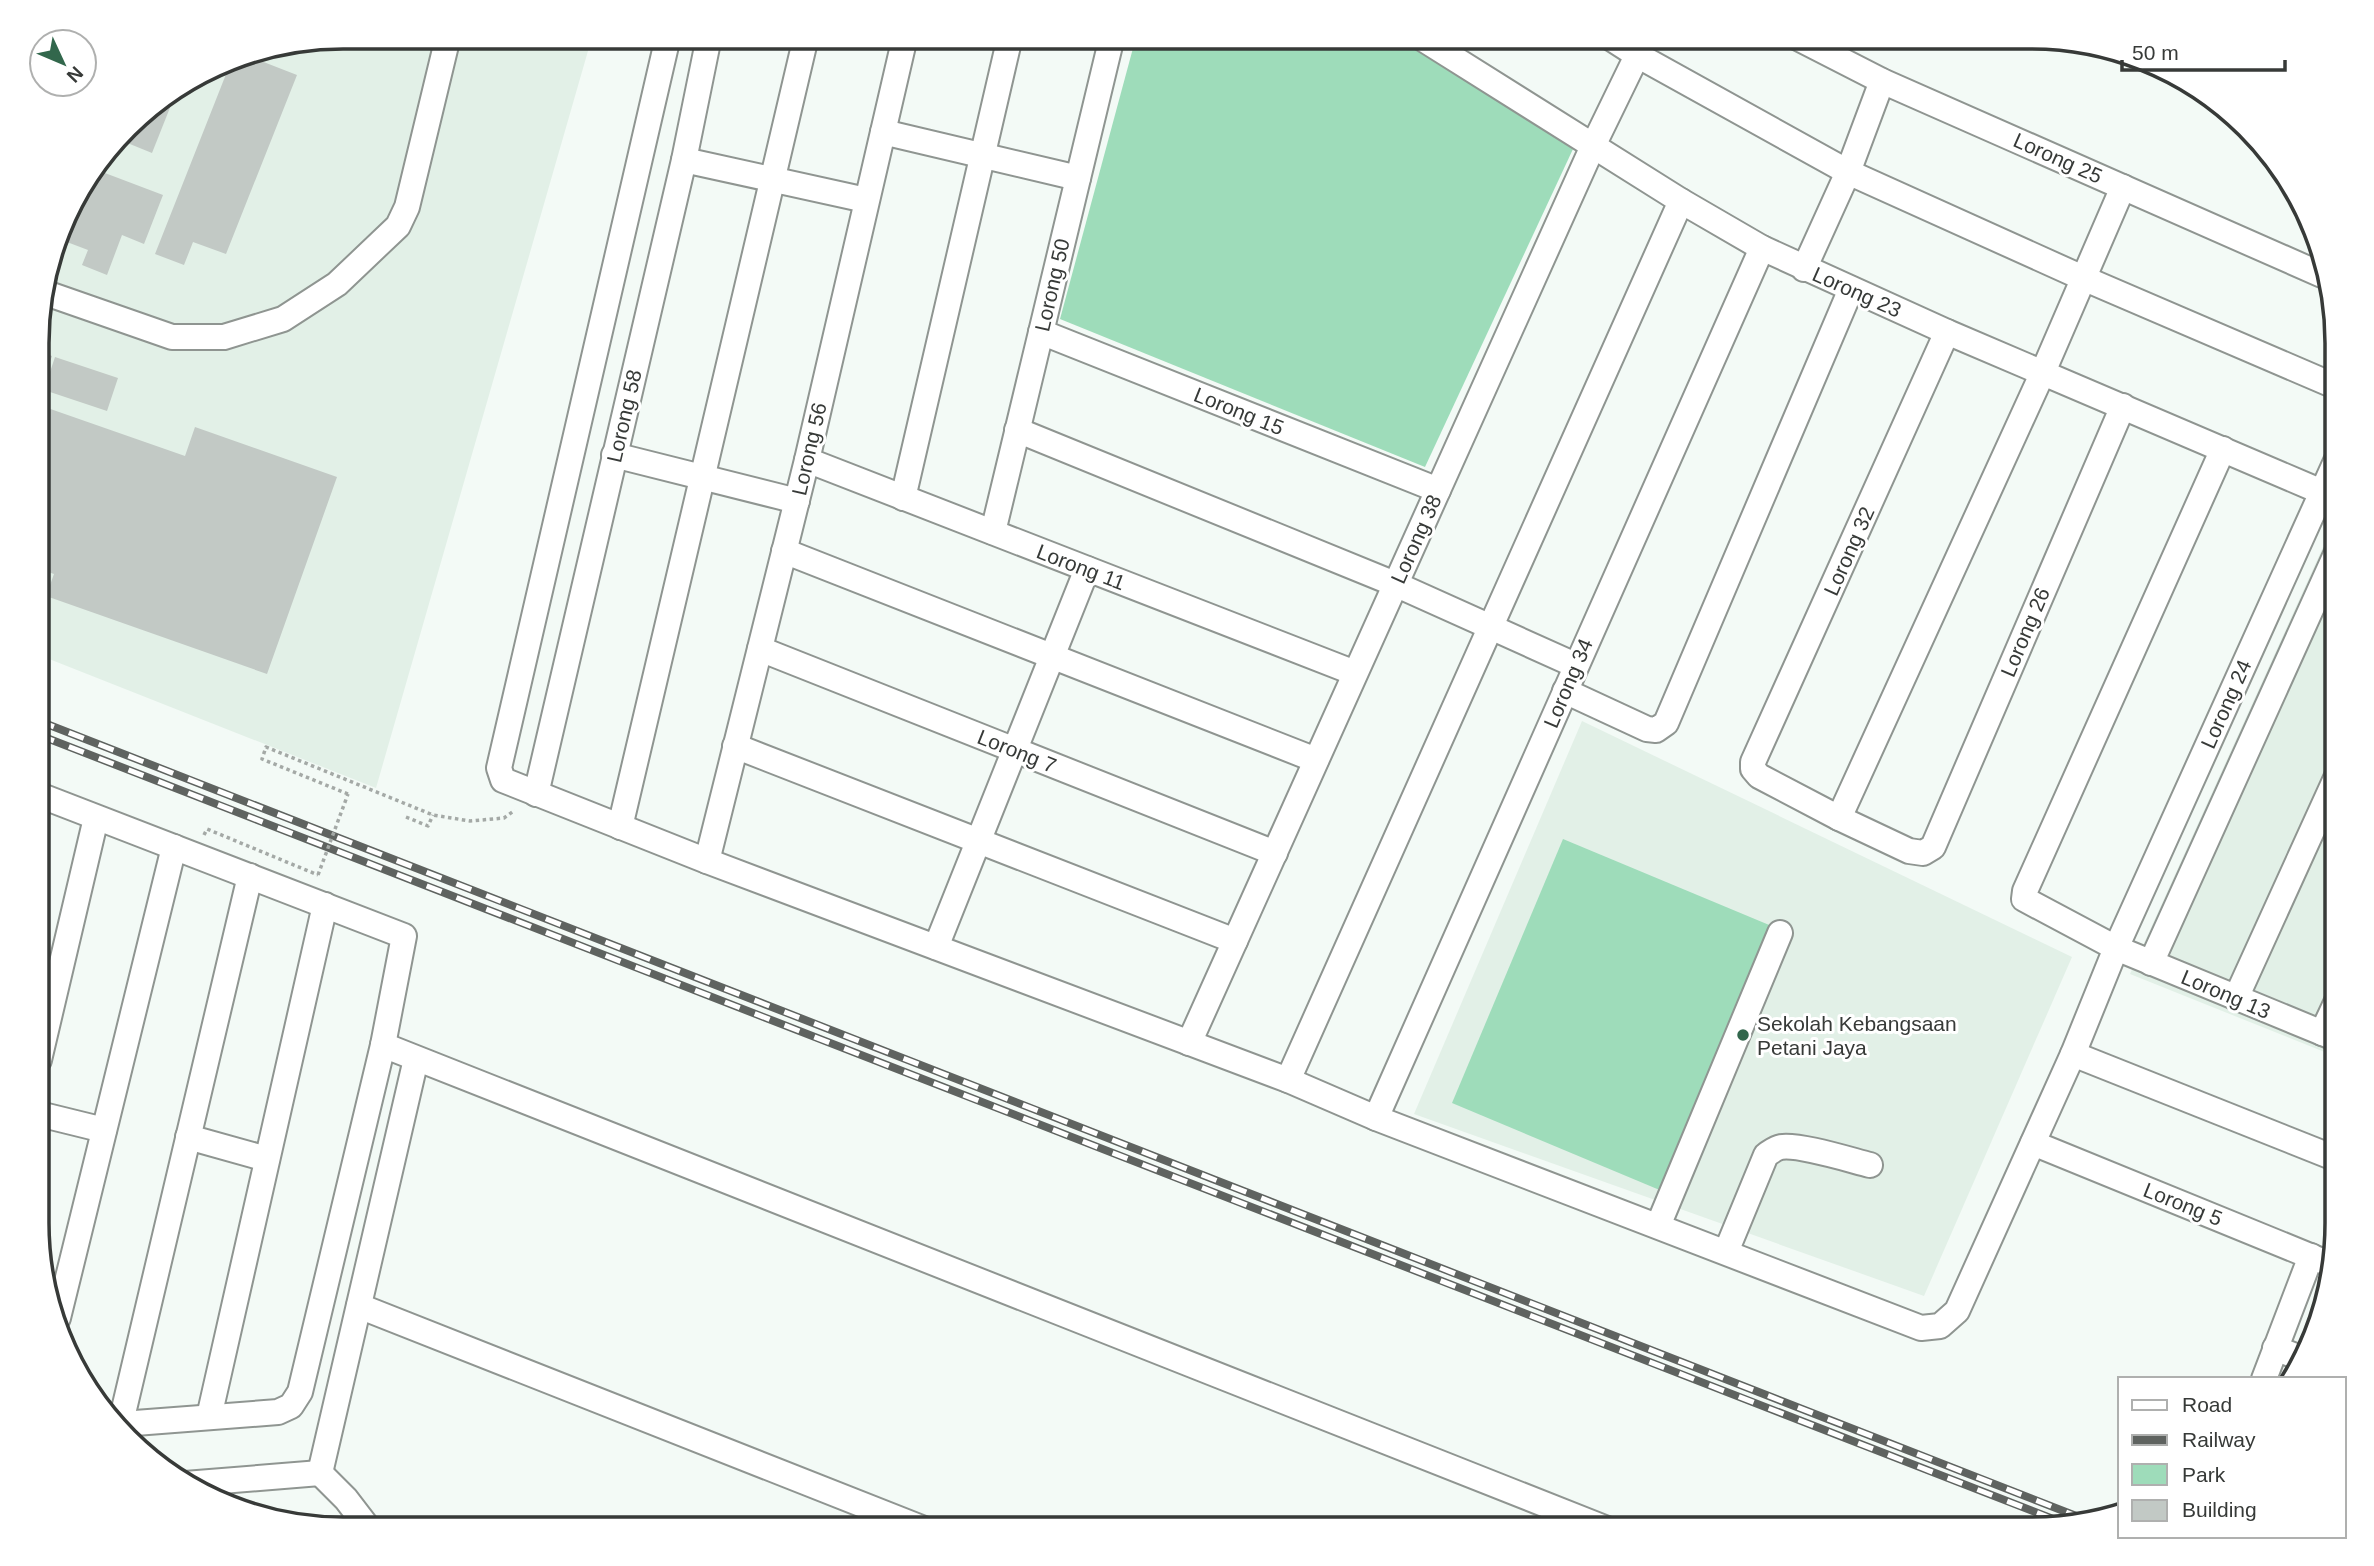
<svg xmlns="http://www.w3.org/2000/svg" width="2374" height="1566" viewBox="0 0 2374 1566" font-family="Arial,sans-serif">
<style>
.built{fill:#e2f0e7}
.green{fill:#9edcba}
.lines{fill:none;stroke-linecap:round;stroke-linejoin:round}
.stream{stroke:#608f76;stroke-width:6}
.building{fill:#c2c9c5}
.minor-casing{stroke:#8f9591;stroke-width:28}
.path{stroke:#a4a9a6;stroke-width:3.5;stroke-dasharray:3.5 3.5;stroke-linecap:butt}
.minor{stroke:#fff;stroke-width:24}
.rail-casing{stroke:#5f6360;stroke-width:8}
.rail{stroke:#fff;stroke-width:5;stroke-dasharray:16;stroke-linecap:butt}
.path-bridge{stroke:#a4a9a6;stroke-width:3.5;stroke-dasharray:3.5 3.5;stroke-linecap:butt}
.poi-dot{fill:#32674c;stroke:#fff;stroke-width:2.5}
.labels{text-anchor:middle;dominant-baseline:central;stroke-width:6;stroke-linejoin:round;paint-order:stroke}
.street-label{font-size:21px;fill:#373a38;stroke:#fff}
.poi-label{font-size:21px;fill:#373a38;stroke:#fff;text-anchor:start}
.rim{fill:none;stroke:#373a38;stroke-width:3.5}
</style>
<rect width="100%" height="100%" fill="#f3faf6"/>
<g class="built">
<polygon points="343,37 592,37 376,788 39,655 39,303 68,207 141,113 226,60"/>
<polygon points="2337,516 2337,1057 2130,974"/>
<polygon points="1582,721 2072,957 1924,1296 1414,1114"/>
</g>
<g class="green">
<polygon points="1136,37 1397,37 1573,149 1425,467 1060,319"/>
<polygon points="1563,839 1774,927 1662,1191 1452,1103"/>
</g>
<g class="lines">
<polyline class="stream" points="2096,47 2157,67"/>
</g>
<g class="building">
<polygon points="265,52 261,61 297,75 226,254 193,242 184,265 155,254 232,59"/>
<polygon points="177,90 152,153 120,140 141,113"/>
<polygon points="97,170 163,195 144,244 122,235 107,275 82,265 88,250 59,239 68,207"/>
<polygon points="39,351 52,356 40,391 39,391"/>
<polygon points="55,357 118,378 107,411 44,390"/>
<polygon points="39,405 185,456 195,427 337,477 267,674 46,596 54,574 39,569"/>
</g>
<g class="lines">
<g class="minor-casing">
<g id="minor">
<polyline points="668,37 499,768 503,780 707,861 1288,1080 1376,1118 1921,1328 1940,1326 1957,1311 2073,1054 2116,948 2337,459"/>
<polyline points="1420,37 1681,201 1762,248 1947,332 2322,492"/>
<polyline points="1609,37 1637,55 1848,172 2083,278 2337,387"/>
<polyline points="1796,37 1882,81 2322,275"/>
<polyline points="883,132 1078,178"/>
<polyline points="684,160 866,200"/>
<polyline points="1804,269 1848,172 1882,81"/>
<polyline points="43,292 172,337 224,337 283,319 337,284 398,226 407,207 448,37"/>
<polyline points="1041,332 1438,490"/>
<polyline points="1947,332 1753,762 1753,769 1759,776 1839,818 1909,851 1923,853 1933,847 2123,406"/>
<polyline points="1017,430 1395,584 1575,665"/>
<polyline points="2223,449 2025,891 2024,899 2116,948 2337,1039"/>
<polyline points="614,455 797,501"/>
<polyline points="807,460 1355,673"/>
<polyline points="903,498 1010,37"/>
<polyline points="993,532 1112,37"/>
<polyline points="784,551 1316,760"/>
<polyline points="760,649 1275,853"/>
<polyline points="1565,691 1647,729 1656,730 1666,723 1851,289"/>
<polyline points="735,746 1235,941"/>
<polyline points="536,794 684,160 709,37"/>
<polyline points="39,795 404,936 383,1045 300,1392 291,1406 278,1412 122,1424"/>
<polyline points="1839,818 2043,372 2123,187"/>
<polyline points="620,827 806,37"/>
<polyline points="707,861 807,460 905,37"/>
<polyline points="936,947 1087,569"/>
<polyline points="2151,963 2337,552"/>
<polyline points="2236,998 2337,776"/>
<polyline points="2322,1033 2337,1001"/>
<polyline points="1189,1043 1593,146 1646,37"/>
<polyline points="383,1045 1607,1529"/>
<polyline points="2073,1054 2337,1159"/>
<polyline points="39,1060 96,818"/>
<polyline points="1288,1080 1681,201"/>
<polyline points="39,1114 104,1130"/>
<polyline points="1376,1118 1762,248"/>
<polyline points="188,1137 267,1159"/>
<polyline points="2033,1143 2332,1265"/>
<polyline points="1658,1226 1780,933"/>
<path d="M1726 1252 1766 1155C1771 1152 1775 1148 1781 1147 1799 1144 1850 1160 1870 1165"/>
<polyline points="359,1306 924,1529"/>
<polyline points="58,1318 174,847"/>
<polyline points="2275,1348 2303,1359"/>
<polyline points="2264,1379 2311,1256"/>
<polyline points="209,1417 325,905"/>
<polyline points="121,1422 250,876"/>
<polyline points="320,1473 416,1059"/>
<polyline points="320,1473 346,1499 369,1529"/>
<polyline points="185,1484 320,1473"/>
</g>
</g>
<g class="path">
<polyline points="348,794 262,759 266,747 433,815 470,821 504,818 515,810"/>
<polyline points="406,817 428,826 433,815"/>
<polyline points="204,835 207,829 318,875"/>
</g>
<use href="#minor" class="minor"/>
<g class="rail-casing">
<g id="rail">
<polyline points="39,721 2084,1519"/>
<polyline points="39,735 2066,1524"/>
</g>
</g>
<use href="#rail" class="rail"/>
<polyline class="path-bridge" points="318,875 348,794"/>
</g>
<circle class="poi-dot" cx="1743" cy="1035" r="7"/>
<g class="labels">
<g class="street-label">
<text transform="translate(2058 158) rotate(24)">Lorong 25</text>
<text transform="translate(1052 285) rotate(-77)">Lorong 50</text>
<text transform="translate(1857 292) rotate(24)">Lorong 23</text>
<text transform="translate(1239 411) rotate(22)">Lorong 15</text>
<text transform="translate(624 416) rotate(-77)">Lorong 58</text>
<text transform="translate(809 449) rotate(-77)">Lorong 56</text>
<text transform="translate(1416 539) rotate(-66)">Lorong 38</text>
<text transform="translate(1849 551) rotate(-66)">Lorong 32</text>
<text transform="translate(1081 567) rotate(21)">Lorong 11</text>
<text transform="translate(2025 632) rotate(-67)">Lorong 26</text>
<text transform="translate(1568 683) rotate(-67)">Lorong 34</text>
<text transform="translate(2226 704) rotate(-66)">Lorong 24</text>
<text transform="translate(1017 751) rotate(22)">Lorong 7</text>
<text transform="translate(2226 994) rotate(23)">Lorong 13</text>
<text transform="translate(2183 1204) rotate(22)">Lorong 5</text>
</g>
<g class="poi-label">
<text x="1757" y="1023">Sekolah Kebangsaan<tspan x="1757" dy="24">Petani Jaya</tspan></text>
</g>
</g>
<path d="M0 0H2374V1566H0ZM343 49H2031A294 294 0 0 1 2325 343V1223A294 294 0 0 1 2031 1517H343A294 294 0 0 1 49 1223V343A294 294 0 0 1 343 49Z" fill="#fff" fill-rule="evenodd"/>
<path class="rim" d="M343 49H2031A294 294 0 0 1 2325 343V1223A294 294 0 0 1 2031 1517H343A294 294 0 0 1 49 1223V343A294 294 0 0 1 343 49Z"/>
<rect x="2118" y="1377" width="228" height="161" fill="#ffffff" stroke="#afb0af" stroke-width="2"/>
<rect x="2132" y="1400" width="35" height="10" fill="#ffffff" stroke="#afb0af" stroke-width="2"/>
<text x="2182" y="1412" font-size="21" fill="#373a38">Road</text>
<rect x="2132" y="1435" width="35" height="10" fill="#5f6360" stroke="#afb0af" stroke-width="2"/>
<text x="2182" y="1447" font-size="21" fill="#373a38">Railway</text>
<rect x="2132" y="1464" width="35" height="21" fill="#9edcba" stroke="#afb0af" stroke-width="2"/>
<text x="2182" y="1482" font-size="21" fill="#373a38">Park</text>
<rect x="2132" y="1500" width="35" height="21" fill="#c2c9c5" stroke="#afb0af" stroke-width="2"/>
<text x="2182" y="1517" font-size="21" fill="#373a38">Building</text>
<g transform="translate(63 63) rotate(134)"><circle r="33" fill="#ffffff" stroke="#afb0af" stroke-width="2"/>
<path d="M0-5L12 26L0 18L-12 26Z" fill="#32674c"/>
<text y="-10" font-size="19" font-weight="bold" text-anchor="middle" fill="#373a38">N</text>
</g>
<path d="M2122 60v10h163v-10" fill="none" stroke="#373a38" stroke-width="3.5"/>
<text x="2132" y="60" font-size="21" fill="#373a38" stroke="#ffffff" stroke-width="5" paint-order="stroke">50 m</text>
</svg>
